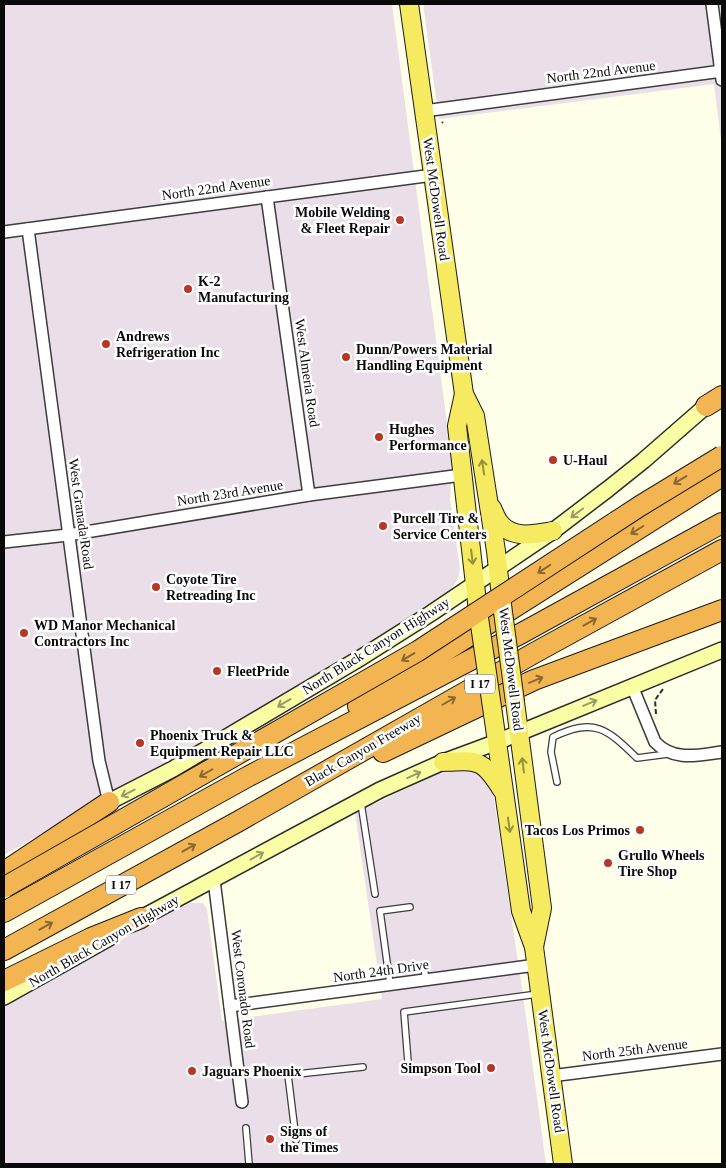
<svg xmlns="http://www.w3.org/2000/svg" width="726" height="1168" viewBox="0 0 726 1168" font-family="'Times New Roman',serif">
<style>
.industrial{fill:#eadee9}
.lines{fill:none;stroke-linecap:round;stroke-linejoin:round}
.lane-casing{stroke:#3d3d3d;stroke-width:8}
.street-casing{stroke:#3d3d3d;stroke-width:14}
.secondary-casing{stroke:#2c2c2c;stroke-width:18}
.primary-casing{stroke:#1b1b1b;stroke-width:20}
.highway-casing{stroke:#1b1b1b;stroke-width:22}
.path{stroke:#2c2c2c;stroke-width:2;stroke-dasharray:5 2.5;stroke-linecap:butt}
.lane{stroke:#fff;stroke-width:5.5}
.street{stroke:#fff;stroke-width:11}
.secondary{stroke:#f9fea4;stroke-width:15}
.primary{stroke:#f6ea60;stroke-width:18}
.highway{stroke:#f2b552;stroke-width:20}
.primary-bridge-casing{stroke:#1b1b1b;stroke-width:20;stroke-linecap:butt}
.highway-bridge-casing{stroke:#1b1b1b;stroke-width:22;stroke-linecap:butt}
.primary-bridge{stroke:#f6ea60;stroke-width:18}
.highway-bridge{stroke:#f2b552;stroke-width:20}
.oneway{stroke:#98903e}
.oneway2{stroke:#8a6832}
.oneway3{stroke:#999c66}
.poi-dot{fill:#b73626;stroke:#fff;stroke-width:2}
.labels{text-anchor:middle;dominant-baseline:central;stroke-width:5;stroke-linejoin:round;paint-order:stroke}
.shield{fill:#fff;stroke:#545454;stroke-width:1}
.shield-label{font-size:12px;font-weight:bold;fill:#0a0a0a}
.street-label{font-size:14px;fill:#0a0a0a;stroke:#fff}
.poi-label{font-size:14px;font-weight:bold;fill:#0a0a0a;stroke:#fff;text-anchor:start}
</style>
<rect width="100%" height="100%" fill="#fffee8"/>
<g class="industrial">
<polygon points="4,4 392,4 452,462 450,499 460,569 458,579 451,589 306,684 4,855"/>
<polygon points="423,4 722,4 722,148 714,84 439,119"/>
<polygon points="456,767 475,771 482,776 489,783 493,793 523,995 546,1164 4,1164 4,1003 189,903 203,903 207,909 222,1021 382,999 355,813 442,772"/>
</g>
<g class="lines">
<g class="lane-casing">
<g id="lane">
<path d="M557 782 551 752 553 737C595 717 607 729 637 758L668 754"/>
<polyline points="361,803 375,894"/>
<polyline points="424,968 426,980"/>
<polyline points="390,984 380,911 410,907"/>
<polyline points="408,1062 404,1012 538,994"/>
<polyline points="246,1128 249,1164"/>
<polyline points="296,1140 288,1075 363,1067"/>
</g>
</g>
<g class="street-casing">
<g id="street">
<polyline points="712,4 722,80"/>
<polyline points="424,111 722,71"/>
<polyline points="267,197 309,495"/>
<polyline points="28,229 99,761 109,802"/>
<polyline points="4,232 433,175"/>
<polyline points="4,542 68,535 309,495 462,475"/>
<path d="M632 686 655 742C674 762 698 755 722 752"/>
<polyline points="214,880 242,1102"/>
<polyline points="230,1006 536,965"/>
<polyline points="551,1076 722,1054"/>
</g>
</g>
<g class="secondary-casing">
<g id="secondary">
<polyline points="99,807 173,769 362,657 430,614 553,531 608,489 643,461 714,399"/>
<polyline points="132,923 380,790 443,762 497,742 722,650"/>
<polyline points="4,997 111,937"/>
</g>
</g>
<g class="primary-casing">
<g id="primary">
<polyline points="409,4 464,394 475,416 496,551 501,597"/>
<polyline points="464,394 457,426 478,611"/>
<path d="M492 508C494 512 496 518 499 522 512 540 535 534 553 531"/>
<polyline points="515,702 542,908 534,947"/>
<polyline points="493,714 521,911 534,947 563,1164"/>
<path d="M443 762C478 760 483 759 502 790"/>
</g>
</g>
<g class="highway-casing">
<g id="highway">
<polyline points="706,406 722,396"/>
<polyline points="358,706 722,476"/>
<polyline points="383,752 534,680 722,610"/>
<polyline points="4,872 109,802"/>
<polyline points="4,912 249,776 520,634 722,523"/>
<polyline points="4,950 239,821 536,652 722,550"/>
<polyline points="4,981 91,938 141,918"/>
</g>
</g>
<g class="path">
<polyline points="442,122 443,123"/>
<polyline points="656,714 655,700 663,689"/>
</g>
<use href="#lane" class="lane"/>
<use href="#street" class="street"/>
<use href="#secondary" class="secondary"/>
<use href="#primary" class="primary"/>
<use href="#highway" class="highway"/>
<g class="primary-bridge-casing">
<g id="primary-bridge">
<polyline points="501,597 515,702"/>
<polyline points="478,611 493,714"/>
</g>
</g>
<g class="highway-bridge-casing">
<polyline id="highway-bridge" points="5,887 418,651 640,506 722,456"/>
</g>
<use href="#primary-bridge" class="primary-bridge"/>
<use href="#highway-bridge" class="highway-bridge"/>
</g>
<defs><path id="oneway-shaft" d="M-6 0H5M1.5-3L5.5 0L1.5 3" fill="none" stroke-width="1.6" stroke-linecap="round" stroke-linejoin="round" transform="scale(1.25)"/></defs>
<g class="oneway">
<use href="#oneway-shaft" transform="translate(483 467) rotate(-99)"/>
<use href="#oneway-shaft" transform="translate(472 557) rotate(83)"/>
<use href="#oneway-shaft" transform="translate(523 765) rotate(-97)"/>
<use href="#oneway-shaft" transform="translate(509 825) rotate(82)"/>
</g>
<g class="oneway2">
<use href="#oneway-shaft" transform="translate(680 480) rotate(149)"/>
<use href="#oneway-shaft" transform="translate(637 530) rotate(148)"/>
<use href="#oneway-shaft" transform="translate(544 569) rotate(147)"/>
<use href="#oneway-shaft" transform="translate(590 622) rotate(-29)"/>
<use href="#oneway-shaft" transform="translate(408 657) rotate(149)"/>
<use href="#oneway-shaft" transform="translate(536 680) rotate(-22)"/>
<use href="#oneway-shaft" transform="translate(449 701) rotate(-30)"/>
<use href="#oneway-shaft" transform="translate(206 773) rotate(150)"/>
<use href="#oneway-shaft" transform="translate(189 848) rotate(-29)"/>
<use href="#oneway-shaft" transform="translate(46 926) rotate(-29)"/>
</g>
<g class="oneway3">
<use href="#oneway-shaft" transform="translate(577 513) rotate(143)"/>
<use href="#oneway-shaft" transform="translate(284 703) rotate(149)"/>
<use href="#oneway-shaft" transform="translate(590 703) rotate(-22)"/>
<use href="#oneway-shaft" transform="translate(414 775) rotate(-24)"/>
<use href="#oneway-shaft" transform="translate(128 793) rotate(153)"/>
<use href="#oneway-shaft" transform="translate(257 856) rotate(-29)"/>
</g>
<g class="poi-dot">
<circle cx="400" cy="220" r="5"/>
<circle cx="188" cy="289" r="5"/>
<circle cx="106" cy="344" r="5"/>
<circle cx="346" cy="357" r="5"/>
<circle cx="379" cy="437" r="5"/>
<circle cx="553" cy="460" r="5"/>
<circle cx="383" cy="526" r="5"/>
<circle cx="156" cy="587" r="5"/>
<circle cx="24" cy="633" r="5"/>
<circle cx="217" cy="671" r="5"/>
<circle cx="140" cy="743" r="5"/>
<circle cx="640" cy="830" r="5"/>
<circle cx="608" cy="863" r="5"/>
<circle cx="491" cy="1068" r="5"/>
<circle cx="192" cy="1071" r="5"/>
<circle cx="270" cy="1139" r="5"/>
</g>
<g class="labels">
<g class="shield">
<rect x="465" y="674.5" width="30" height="19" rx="4"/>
<rect x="106" y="875.5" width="30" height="19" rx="4"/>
</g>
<g class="shield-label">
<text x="480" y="684">I 17</text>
<text x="121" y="885">I 17</text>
</g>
<g class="street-label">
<text transform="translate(601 72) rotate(-7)">North 22nd Avenue</text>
<text transform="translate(216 188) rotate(-8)">North 22nd Avenue</text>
<text transform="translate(436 199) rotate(82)">West McDowell Road</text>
<text transform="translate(307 373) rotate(82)">West Almeria Road</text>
<text transform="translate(230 493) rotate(-9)">North 23rd Avenue</text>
<text transform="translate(81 514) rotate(82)">West Granada Road</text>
<text transform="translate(376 646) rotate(-32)">North Black Canyon Highway</text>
<text transform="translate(511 669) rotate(83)">West McDowell Road</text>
<text transform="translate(363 750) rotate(-30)">Black Canyon Freeway</text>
<text transform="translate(104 941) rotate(-30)">North Black Canyon Highway</text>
<text transform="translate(381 971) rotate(-8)">North 24th Drive</text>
<text transform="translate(243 989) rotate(83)">West Coronado Road</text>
<text transform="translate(635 1050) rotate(-7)">North 25th Avenue</text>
<text transform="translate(551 1071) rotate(82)">West McDowell Road</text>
</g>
<g class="poi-label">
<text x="390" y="212" text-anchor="end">Mobile Welding<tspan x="390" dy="16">&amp; Fleet Repair</tspan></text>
<text x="198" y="281">K-2<tspan x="198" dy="16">Manufacturing</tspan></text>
<text x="116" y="336">Andrews<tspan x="116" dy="16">Refrigeration Inc</tspan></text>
<text x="356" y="349">Dunn/Powers Material<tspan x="356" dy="16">Handling Equipment</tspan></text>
<text x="389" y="429">Hughes<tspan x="389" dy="16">Performance</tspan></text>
<text x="563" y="460">U-Haul</text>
<text x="393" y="518">Purcell Tire &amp;<tspan x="393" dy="16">Service Centers</tspan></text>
<text x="166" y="579">Coyote Tire<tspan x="166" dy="16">Retreading Inc</tspan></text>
<text x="34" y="625">WD Manor Mechanical<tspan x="34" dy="16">Contractors Inc</tspan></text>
<text x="227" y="671">FleetPride</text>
<text x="150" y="735">Phoenix Truck &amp;<tspan x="150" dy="16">Equipment Repair LLC</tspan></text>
<text x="630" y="830" text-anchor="end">Tacos Los Primos</text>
<text x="618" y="855">Grullo Wheels<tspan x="618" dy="16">Tire Shop</tspan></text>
<text x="481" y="1068" text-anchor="end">Simpson Tool</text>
<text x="202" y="1071">Jaguars Phoenix</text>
<text x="280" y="1131">Signs of<tspan x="280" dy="16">the Times</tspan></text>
</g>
</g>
<rect width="726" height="1168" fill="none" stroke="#0a0a0a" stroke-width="10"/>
</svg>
